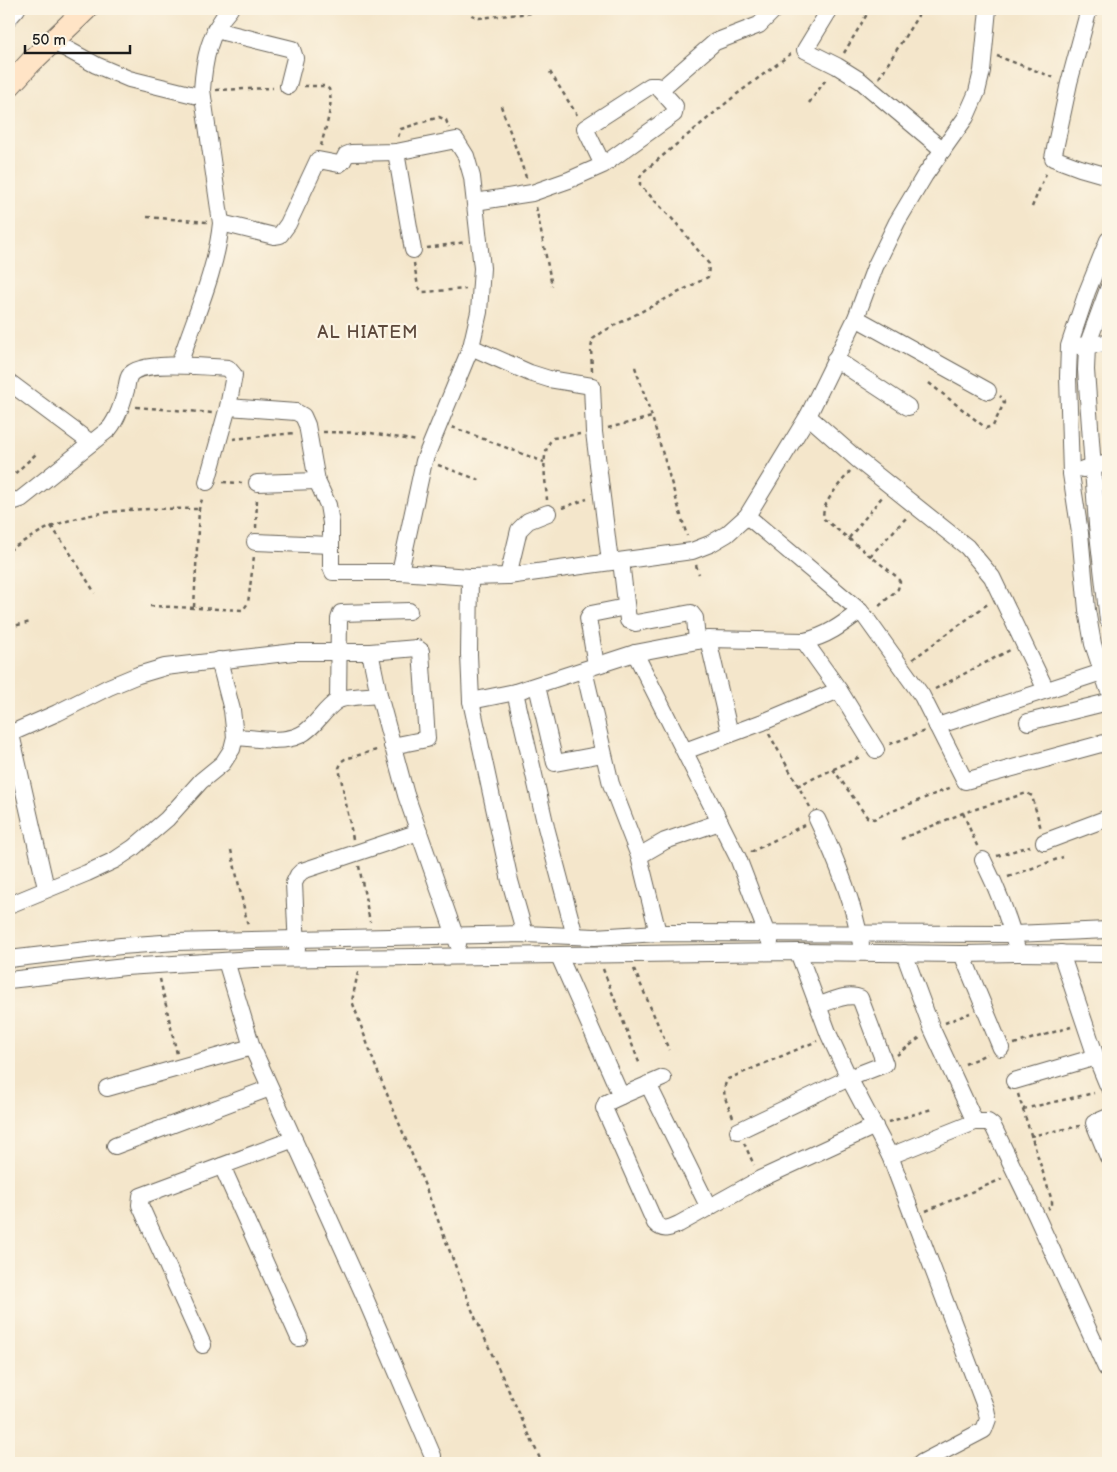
<svg xmlns="http://www.w3.org/2000/svg" width="1117" height="1472" viewBox="0 0 1117 1472" font-family="'Balsamiq Sans',sans-serif">
<style>
.lines{fill:none;stroke-linecap:round;stroke-linejoin:round}
.street-casing{stroke:#686359;stroke-width:18}
.secondary-casing{stroke:#686359;stroke-width:24}
.path{stroke:#686359;stroke-width:2.5;stroke-dasharray:4 4;stroke-linecap:butt}
.street{stroke:#fff;stroke-width:16}
.secondary{stroke:#ffe4c6;stroke-width:22}
.labels{text-anchor:middle;dominant-baseline:central;stroke-width:4.5;stroke-linejoin:round;paint-order:stroke}
.quarter-label{font-size:18px;letter-spacing:1px;fill:#5e4a3d;stroke:#fcf5e5}
</style>
<rect width="100%" height="100%" fill="#fcf5e5"/>
<filter id="ink" filterUnits="userSpaceOnUse"><feTurbulence type="fractalNoise" baseFrequency=".02" numOctaves="2"/><feDisplacementMap in="SourceGraphic" scale="10" xChannelSelector="R" yChannelSelector="G"/><feConvolveMatrix kernelMatrix="1 2 1 2 8 2 1 2 1" color-interpolation-filters="sRGB"/></filter>
<filter id="wash" filterUnits="userSpaceOnUse"><feTurbulence type="fractalNoise" baseFrequency=".0096" numOctaves="4" result="noise"/><feDisplacementMap in="SourceGraphic" scale="20" xChannelSelector="R" yChannelSelector="G"/><feGaussianBlur stdDeviation="1.12" result="paint"/><feColorMatrix in="noise" values="0 0 0 0 0 0 0 0 0 0 0 0 0 0 0 0 0 1.4 0 .05"/><feComposite in="paint" operator="in"/></filter>
<g filter="url(#wash)">
<rect width="100%" height="100%" fill="#f4e6cb"/>
</g>
<g filter="url(#ink)">
<g class="lines">
<g class="street-casing">
<g id="street">
<polyline points="830,9 805,50 837,66 861,81 943,150"/>
<polyline points="1089,9 1069,83 1053,158 1080,168 1108,176"/>
<polyline points="9,18 17,9"/>
<polyline points="215,30 292,49 295,58 288,86"/>
<polyline points="52,41 96,65 129,79 202,97"/>
<polyline points="661,89 715,42 759,25 775,9"/>
<polyline points="396,152 413,250"/>
<polyline points="475,202 532,193 569,180 603,165 674,114 675,106 657,86 650,86 585,128 603,165"/>
<polyline points="221,223 274,236 280,235 288,224 318,160 339,164 343,161 346,155 351,153 396,152 456,140 466,156 472,177 482,268 479,312 471,347 424,461 400,572"/>
<polyline points="1108,240 1087,292 1069,346 1068,377 1071,474 1080,533 1087,610 1093,644 1108,689"/>
<polyline points="1108,289 1087,346 1086,370 1097,525 1108,620"/>
<polyline points="856,318 988,391"/>
<polyline points="1078,346 1108,343"/>
<polyline points="471,347 530,373 549,379 592,386 594,432 610,562"/>
<polyline points="835,359 908,407"/>
<path d="M179 365C194 318 216 273 221 223L202 90C204 60 209 32 230 9"/>
<polyline points="9,382 91,443"/>
<polyline points="228,407 296,412 303,416 307,425 317,481 328,505 331,523 331,567 333,572 400,572 470,577 508,576 692,551 710,544 727,534 747,516 808,416 856,318 875,267 897,222 925,175 966,117 977,92 982,71 988,9"/>
<polyline points="808,416 858,460 967,547 992,577 1046,690"/>
<polyline points="1083,469 1108,463"/>
<polyline points="257,483 317,481"/>
<path d="M9 498 15 501 21 499 109 429C118 418 122 404 126 390 127 386 127 379 130 375 139 360 211 367 228 368L234 375 228 407 207 482"/>
<polyline points="747,516 860,611 866,618 922,696 965,781 1108,742"/>
<polyline points="255,542 331,545"/>
<polyline points="621,561 628,620 636,623 691,613 695,618 697,641"/>
<polyline points="508,576 519,530 528,521 548,513"/>
<polyline points="470,577 469,654 471,701 510,881 525,934"/>
<polyline points="708,639 730,734"/>
<polyline points="804,641 839,690 876,750"/>
<polyline points="370,652 379,695 406,795 458,944"/>
<polyline points="635,653 738,858 770,942"/>
<polyline points="596,665 588,618 591,614 626,607"/>
<polyline points="584,670 611,784 639,856 658,933"/>
<polyline points="537,686 555,763 603,754"/>
<polyline points="515,692 546,827 575,936"/>
<polyline points="338,700 339,619 341,613 409,611"/>
<path d="M471 701 515 692 635 653 708 639 804 641C826 637 843 624 860 611"/>
<polyline points="1028,722 1108,702"/>
<polyline points="937,726 1102,672"/>
<polyline points="9,734 57,713 109,687 138,675 165,667 294,652 370,652 417,648 421,651 427,739 392,746"/>
<polyline points="11,734 46,888"/>
<path d="M235 737C256 738 281 744 300 735 316 727 323 710 337 701 344 696 370 696 379 695"/>
<polyline points="685,751 763,722 839,690"/>
<path d="M817 819C836 858 853 900 861 944"/>
<polyline points="1044,842 1108,818"/>
<polyline points="639,856 665,841 720,822"/>
<path d="M983 860C998 890 1010 920 1018 953L1108 954"/>
<polyline points="9,905 87,873 115,860 133,848 167,819 201,781 223,763 232,749 235,737 232,710 219,660"/>
<polyline points="297,949 294,883 298,875 302,871 419,832"/>
<polyline points="798,952 829,1035 849,1078 890,1156 986,1409 988,1419 984,1430 921,1463"/>
<polyline points="904,953 932,1029 975,1122"/>
<polyline points="1061,953 1096,1057 1108,1086"/>
<polyline points="962,954 1018,953"/>
<polyline points="559,956 621,1096 663,1078"/>
<polyline points="9,959 121,946 176,942 251,940 525,934 595,937 658,933 1014,934 1108,930"/>
<polyline points="226,961 252,1047 363,1293 433,1456"/>
<polyline points="9,980 125,967 254,959 798,952 962,954 1001,1048"/>
<polyline points="1014,1081 1096,1057"/>
<polyline points="648,1084 709,1208"/>
<polyline points="107,1088 252,1047"/>
<path d="M621 1096 606 1103 604 1108 655 1223C663 1232 670 1228 679 1224L760 1179 875 1126"/>
<polyline points="1108,1117 1094,1123 1108,1157"/>
<path d="M738 1131 849 1078 885 1064 860 998C848 992 830 1002 819 1005"/>
<polyline points="115,1146 270,1088"/>
<polyline points="890,1156 975,1122 988,1122 993,1126 1035,1213 1106,1368"/>
<polyline points="222,1166 299,1338"/>
<polyline points="203,1345 140,1205 141,1196 294,1139"/>
</g>
</g>
<g class="secondary-casing">
<polyline id="secondary" points="9,86 31,62 86,9"/>
</g>
<g class="path">
<polyline points="466,9 472,15 479,18 531,13"/>
<polyline points="844,53 870,9"/>
<polyline points="997,56 1055,78"/>
<polyline points="550,72 577,115"/>
<polyline points="879,78 919,14 920,9"/>
<path d="M304 86H324L329 89C334 107 325 128 321 146"/>
<polyline points="216,90 273,88"/>
<polyline points="809,103 827,78"/>
<polyline points="501,106 527,180"/>
<polyline points="398,137 401,129 439,117 446,120 449,128"/>
<polyline points="536,207 552,286"/>
<polyline points="1032,207 1047,171"/>
<polyline points="147,217 207,222"/>
<polyline points="427,248 466,242"/>
<polyline points="414,263 418,287 423,292 466,289"/>
<polyline points="635,367 652,417 687,536"/>
<polyline points="592,371 591,348 593,339 604,331 708,277 709,264 676,223 640,185 640,178 642,173 737,94 792,53"/>
<polyline points="929,383 986,428 993,426 1004,403 1003,399 1000,396"/>
<polyline points="136,407 213,413"/>
<polyline points="452,427 544,462"/>
<polyline points="608,428 652,417"/>
<polyline points="323,432 371,433 417,441"/>
<polyline points="233,439 295,433"/>
<polyline points="438,465 482,481"/>
<path d="M850 471C842 482 819 505 824 519L897 577 900 582 898 589 877 608"/>
<polyline points="9,479 36,454"/>
<polyline points="223,482 242,483"/>
<path d="M547 500C546 481 539 452 553 438L580 434"/>
<polyline points="562,508 587,499"/>
<polyline points="51,526 67,548 95,593"/>
<polyline points="256,528 257,498"/>
<polyline points="849,538 882,497"/>
<path d="M9 550C23 542 38 532 53 526 98 508 152 508 199 509"/>
<polyline points="870,556 907,517"/>
<polyline points="696,565 699,574"/>
<polyline points="150,606 243,610 248,603 254,556"/>
<polyline points="194,607 199,509 203,496"/>
<polyline points="9,627 31,622"/>
<polyline points="913,659 989,603"/>
<polyline points="935,689 1010,650"/>
<polyline points="769,734 810,807"/>
<polyline points="890,744 925,731"/>
<polyline points="833,769 867,817 874,819 878,817 952,787"/>
<polyline points="797,786 862,756"/>
<polyline points="963,813 978,848"/>
<polyline points="353,839 339,768 342,761 345,759 380,749"/>
<polyline points="901,839 963,813 1027,793 1032,796 1041,829"/>
<polyline points="231,850 248,926"/>
<polyline points="751,852 804,825"/>
<polyline points="997,856 1030,846"/>
<polyline points="359,866 370,922"/>
<polyline points="1008,877 1063,857"/>
<polyline points="603,969 640,1065"/>
<polyline points="634,969 669,1050"/>
<polyline points="358,972 352,1001 375,1065 425,1186 474,1315 542,1463"/>
<polyline points="160,979 177,1054"/>
<polyline points="945,1023 970,1013"/>
<polyline points="1014,1044 1071,1027"/>
<polyline points="897,1055 921,1037"/>
<polyline points="965,1064 987,1054"/>
<polyline points="1018,1094 1052,1201 1052,1205 1048,1209"/>
<polyline points="1023,1109 1094,1093"/>
<path d="M733 1117C728 1104 719 1092 728 1079L817 1041"/>
<polyline points="888,1122 932,1109"/>
<polyline points="1030,1136 1080,1126"/>
<polyline points="744,1143 754,1165"/>
<polyline points="926,1211 1002,1179"/>
</g>
<use href="#street" class="street"/>
<use href="#secondary" class="secondary"/>
</g>
</g>
<g class="labels">
<g class="quarter-label">
<text x="368" y="332">AL HIATEM</text>
</g>
</g>
<rect width="1117" height="1472" fill="none" stroke="#fcf5e5" stroke-width="30"/>
<path d="M25 45v8h105v-8" fill="none" stroke="#1c1c1c" stroke-width="2.5"/>
<text x="32" y="45" font-size="15" fill="#1c1c1c" stroke="#fcf5e5" stroke-width="4" paint-order="stroke">50 m</text>
</svg>
